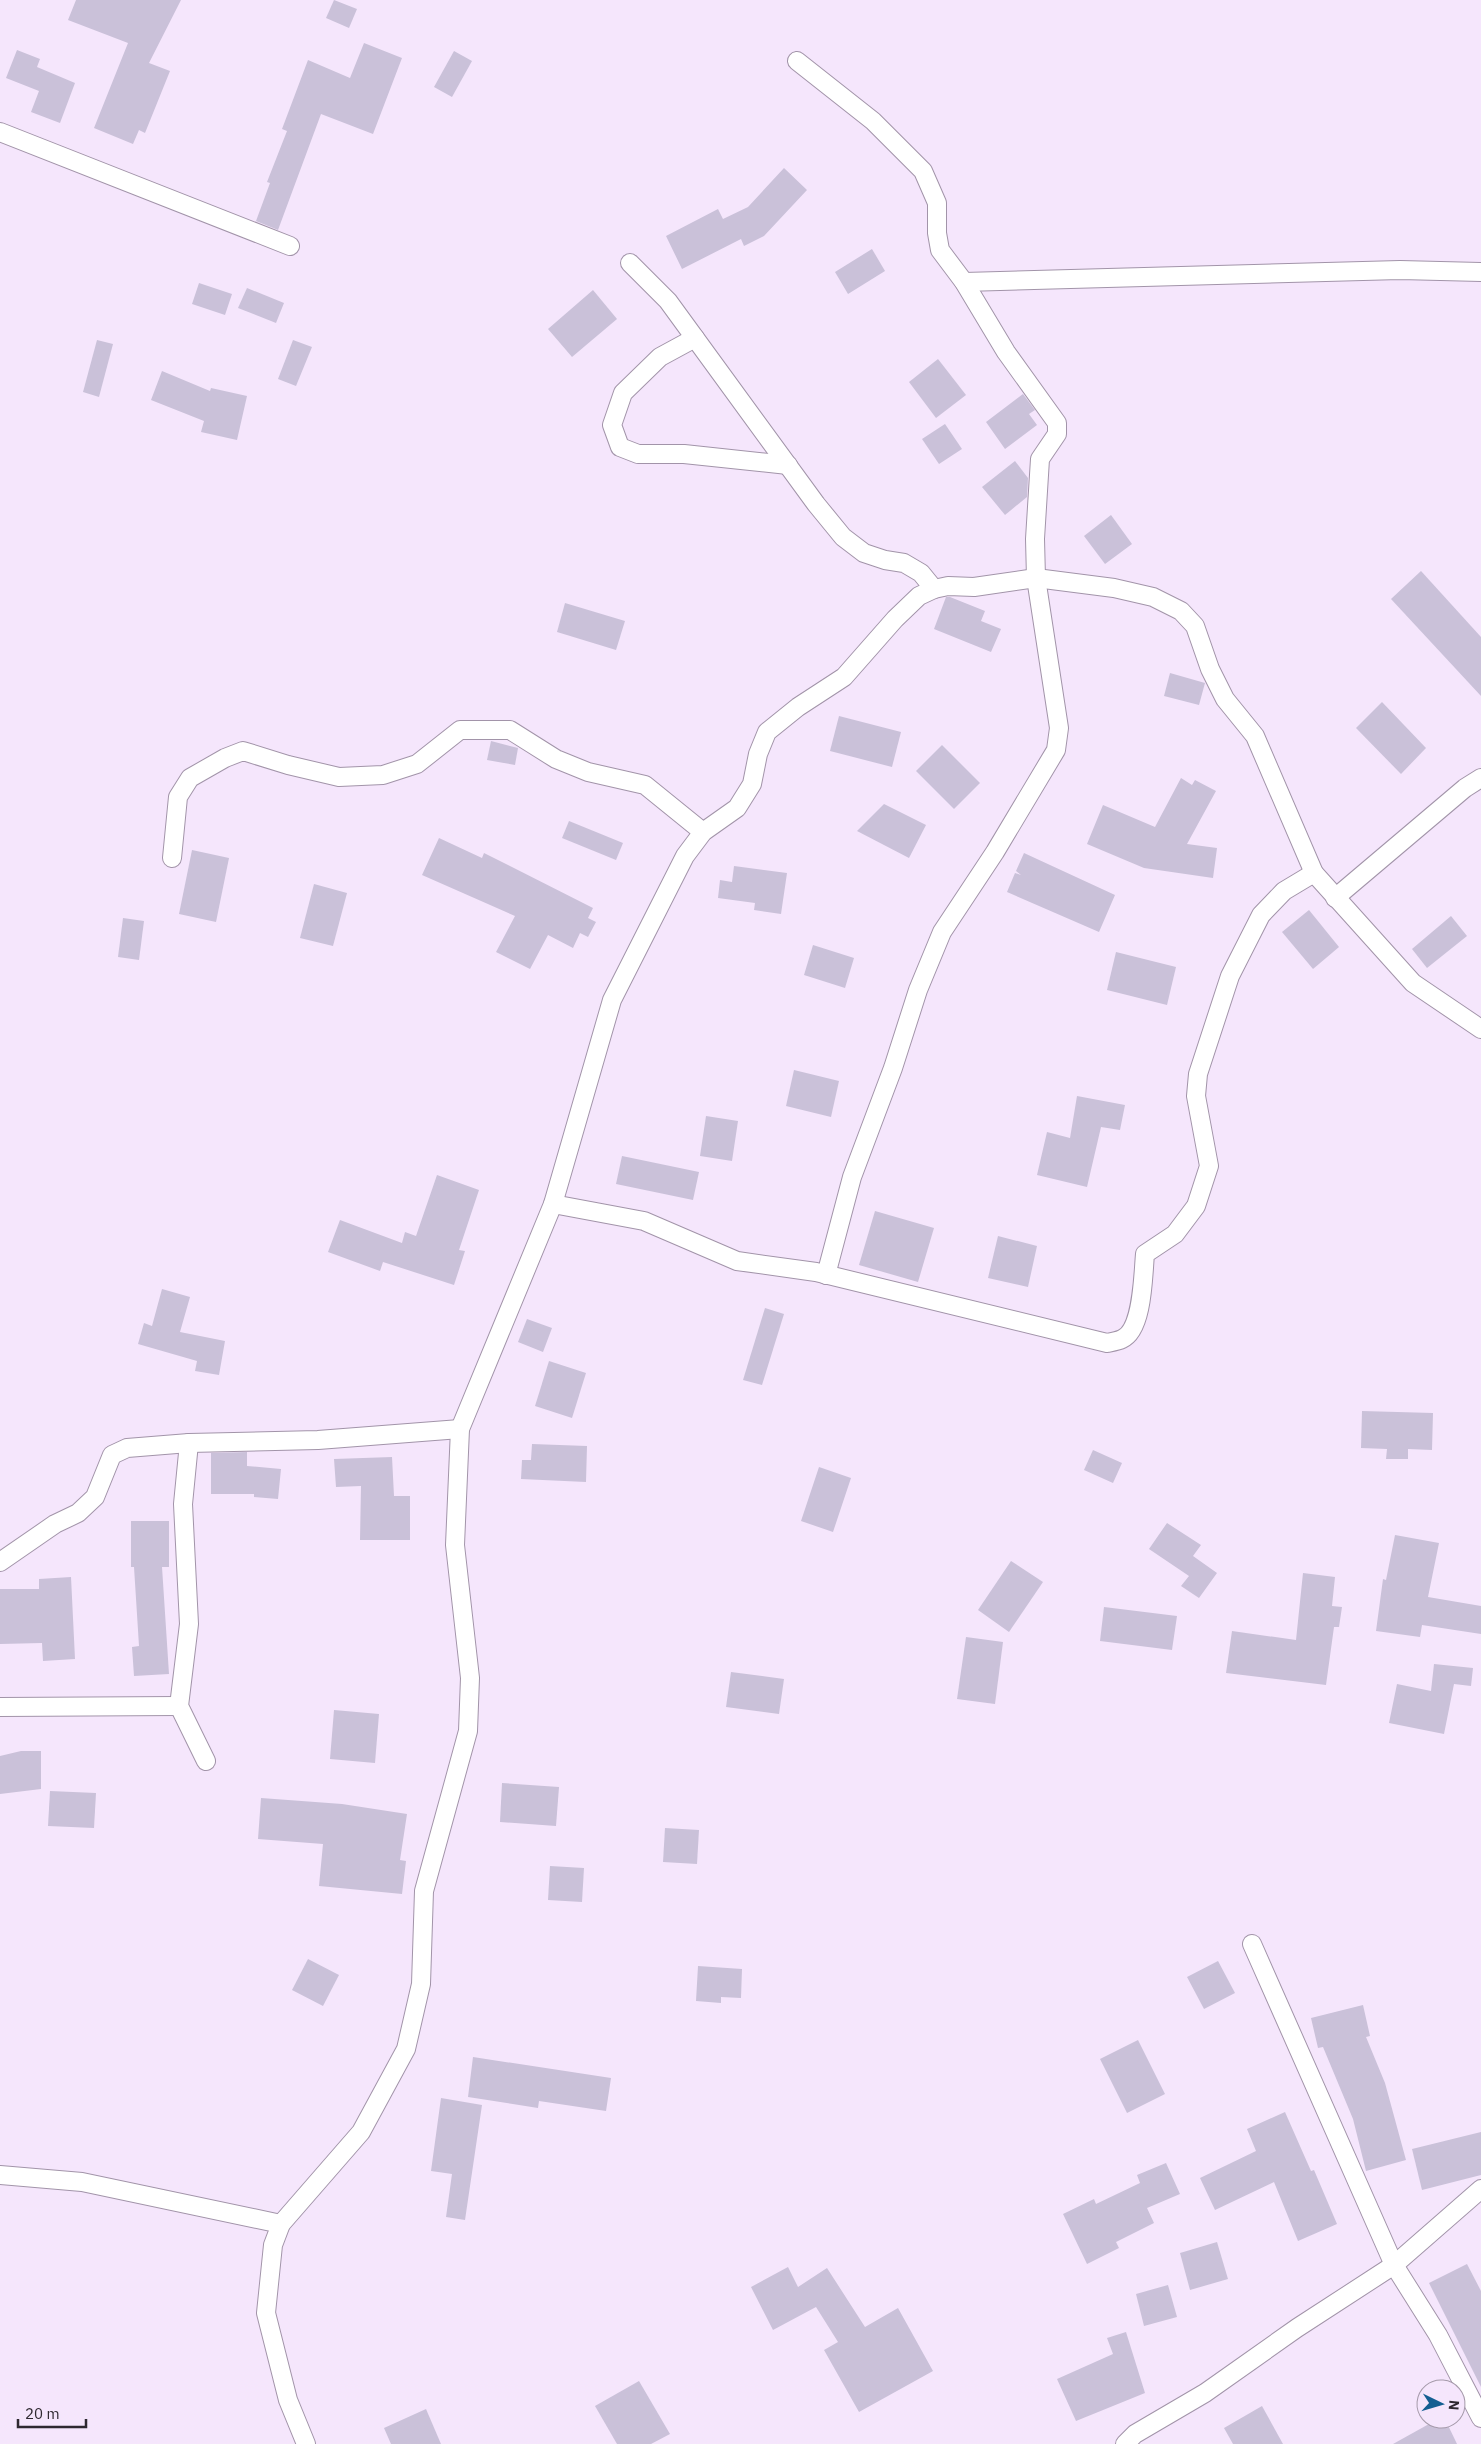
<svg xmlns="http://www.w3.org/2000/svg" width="1481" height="2444" viewBox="0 0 1481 2444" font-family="'IBM Plex Sans',sans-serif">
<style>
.building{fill:#cac1d9}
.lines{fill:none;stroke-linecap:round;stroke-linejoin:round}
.street-casing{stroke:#a294a9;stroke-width:20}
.street{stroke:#fff;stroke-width:18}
</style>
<rect width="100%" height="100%" fill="#f5e6fc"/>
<g class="building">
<polygon points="76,0 181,0 149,63 170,71 145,133 139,130 133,144 94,128 128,43 68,20"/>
<polygon points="334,0 357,9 349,28 326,18"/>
<polygon points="364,43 402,58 373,134 321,114 278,230 256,221 270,183 267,182 287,131 282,129 308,60 350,78"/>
<polygon points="17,50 40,59 37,67 75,83 60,123 31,112 39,91 6,78"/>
<polygon points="454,51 472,61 452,97 434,87"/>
<polygon points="784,168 807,190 764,236 744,246 741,239 682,269 666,236 718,209 723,219 748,207"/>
<polygon points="872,249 885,271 848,294 835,272"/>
<polygon points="199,283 232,294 225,315 192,304"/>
<polygon points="247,288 284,303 276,323 238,308"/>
<polygon points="593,290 617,319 572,357 548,329"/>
<polygon points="97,340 113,344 99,397 83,392"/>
<polygon points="293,340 312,347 296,386 278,379"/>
<polygon points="938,359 966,395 936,418 909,382"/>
<polygon points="162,371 210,391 211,388 247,396 237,440 201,432 204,421 151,400"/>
<polygon points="1023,394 1035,410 1029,414 1037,425 1005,449 986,422"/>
<polygon points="945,424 962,449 939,464 922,439"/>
<polygon points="1015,461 1028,478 1027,497 1005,515 982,487"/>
<polygon points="1111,515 1132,544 1105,564 1084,536"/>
<polygon points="1421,571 1481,637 1481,696 1391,599"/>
<polygon points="946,597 950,597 985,611 981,621 1001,629 991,652 934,629"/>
<polygon points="565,603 625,621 616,650 557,632"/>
<polygon points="1170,673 1205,683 1199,705 1164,696"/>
<polygon points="1382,702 1426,748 1401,774 1356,728"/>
<polygon points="839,716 901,732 892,767 830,751"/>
<polygon points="491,741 518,748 515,765 487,760"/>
<polygon points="942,745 980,783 954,809 916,771"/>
<polygon points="1181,778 1192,785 1195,780 1216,791 1187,844 1217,848 1213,878 1144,868 1087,844 1103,805 1155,827"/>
<polygon points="884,804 926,825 909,858 857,831"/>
<polygon points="569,821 623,843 616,860 562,838"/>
<polygon points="439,838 482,858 484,853 593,908 588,918 596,922 588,937 580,933 573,948 548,935 530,969 496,952 515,916 422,875"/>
<polygon points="192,850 229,858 216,922 179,914"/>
<polygon points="1024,853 1115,895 1099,932 1007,892 1015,873 1021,875 1016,871"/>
<polygon points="734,866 787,873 781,914 754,910 755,903 718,898 720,880 732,882"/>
<polygon points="314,884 347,893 333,946 300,938"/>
<polygon points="1309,910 1339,947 1313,969 1282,932"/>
<polygon points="1451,916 1467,936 1427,968 1412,949"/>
<polygon points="123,918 144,921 139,960 118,957"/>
<polygon points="813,945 854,958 845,988 804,975"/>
<polygon points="1116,952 1176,967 1167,1005 1107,990"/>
<polygon points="794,1070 839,1081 831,1117 786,1106"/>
<polygon points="1077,1096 1125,1105 1120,1130 1101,1127 1087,1187 1037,1175 1047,1132 1070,1138"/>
<polygon points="706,1116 738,1121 732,1161 700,1156"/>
<polygon points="622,1156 699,1172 693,1200 616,1184"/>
<polygon points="437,1175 479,1190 459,1250 465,1251 454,1285 383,1262 380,1271 328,1252 340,1220 402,1243 405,1232 416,1236"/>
<polygon points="875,1211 934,1228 918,1282 859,1265"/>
<polygon points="998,1236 1037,1246 1028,1287 988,1278"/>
<polygon points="162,1289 190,1297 180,1332 225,1341 219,1375 195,1371 197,1361 138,1344 144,1323 152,1326"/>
<polygon points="765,1308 784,1314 762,1385 743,1380"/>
<polygon points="527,1319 552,1328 543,1352 518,1342"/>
<polygon points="549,1361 586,1373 572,1418 535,1406"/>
<polygon points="1362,1411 1433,1413 1432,1450 1408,1449 1408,1459 1386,1459 1387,1449 1361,1448"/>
<polygon points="532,1444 587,1446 586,1482 521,1479 522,1460 531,1460"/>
<polygon points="1093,1450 1122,1463 1113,1483 1084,1470"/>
<polygon points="247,1452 247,1466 281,1469 278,1499 254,1497 254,1494 211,1494 211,1453"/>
<polygon points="392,1457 394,1496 410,1496 410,1540 360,1540 361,1486 336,1487 334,1459"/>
<polygon points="819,1467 851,1478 833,1532 801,1521"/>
<polygon points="131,1521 169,1521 169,1567 162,1567 169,1674 134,1676 132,1647 139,1646 134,1567 131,1567"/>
<polygon points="1167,1523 1201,1545 1193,1556 1217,1573 1199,1598 1181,1586 1189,1576 1149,1549"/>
<polygon points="1395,1535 1439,1543 1428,1597 1481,1606 1481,1634 1422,1625 1420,1637 1376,1631 1383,1579 1386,1580"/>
<polygon points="1011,1561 1043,1582 1009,1632 978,1610"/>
<polygon points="1303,1573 1335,1577 1332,1606 1342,1607 1339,1627 1334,1627 1326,1685 1226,1673 1232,1631 1296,1640"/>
<polygon points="71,1577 75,1659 43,1661 42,1643 0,1644 0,1589 39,1589 39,1579"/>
<polygon points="1104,1607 1177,1616 1172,1650 1100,1641"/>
<polygon points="966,1637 1003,1642 995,1704 957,1699"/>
<polygon points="1434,1664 1473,1668 1471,1686 1454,1684 1444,1734 1389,1723 1397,1684 1431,1691"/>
<polygon points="731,1672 784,1679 779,1714 726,1707"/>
<polygon points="334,1710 379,1714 375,1763 330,1759"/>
<polygon points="21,1751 41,1751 41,1789 0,1794 0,1756"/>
<polygon points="502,1783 559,1787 556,1826 500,1822"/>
<polygon points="50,1791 96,1793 94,1828 48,1826"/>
<polygon points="261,1798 342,1804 407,1814 400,1860 406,1861 402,1894 319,1886 323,1844 258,1839"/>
<polygon points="665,1828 699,1830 697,1864 663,1862"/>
<polygon points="550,1866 584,1868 582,1902 548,1900"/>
<polygon points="308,1959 339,1975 323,2006 292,1990"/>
<polygon points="1218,1961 1235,1993 1204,2009 1187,1977"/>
<polygon points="698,1966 742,1969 741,1998 721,1997 721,2003 696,2001"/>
<polygon points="1363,2005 1370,2036 1366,2037 1385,2083 1406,2160 1366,2171 1353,2119 1323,2047 1318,2048 1311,2018"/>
<polygon points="1138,2040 1165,2094 1127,2113 1100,2059"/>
<polygon points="473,2057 611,2078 606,2111 539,2101 538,2108 468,2097"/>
<polygon points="441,2098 482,2105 465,2220 446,2217 452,2174 431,2171"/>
<polygon points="1285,2112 1311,2171 1314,2170 1337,2224 1298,2241 1274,2182 1215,2210 1200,2178 1256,2151 1247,2129"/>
<polygon points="1481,2132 1481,2175 1422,2190 1412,2149"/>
<polygon points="1166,2163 1180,2194 1147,2208 1154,2223 1116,2242 1119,2248 1087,2264 1063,2214 1094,2199 1096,2204 1140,2183 1137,2175"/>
<polygon points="1217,2242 1228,2279 1190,2290 1180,2253"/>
<polygon points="1467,2264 1481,2291 1481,2387 1429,2283"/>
<polygon points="788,2267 798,2287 827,2268 865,2327 898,2308 933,2371 859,2412 824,2350 838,2342 816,2307 773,2330 751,2287"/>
<polygon points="1168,2285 1177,2317 1144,2326 1136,2294"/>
<polygon points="1126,2332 1145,2393 1076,2421 1057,2379 1113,2354 1107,2338"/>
<polygon points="639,2381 670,2434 651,2444 617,2444 595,2406"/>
<polygon points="1262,2406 1283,2444 1233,2444 1224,2428"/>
<polygon points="426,2409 441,2444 391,2444 384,2428"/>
<polygon points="1438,2419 1445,2419 1457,2444 1393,2444"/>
</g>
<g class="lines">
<g class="street-casing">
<g id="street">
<polyline points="797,61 873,121 923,171 937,203 937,233 940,250 964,282 1006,352 1057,423 1057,434 1040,459 1035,539 1036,578 1059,728 1056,750 995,852 942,932 918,990 893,1068 852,1177 826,1275"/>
<polyline points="0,132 290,246"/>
<polyline points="630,263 668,301 816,504 843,537 864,553 885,560 904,563 921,573 934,589"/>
<polyline points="964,282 1400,270 1481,272"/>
<polyline points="695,338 660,357 623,393 612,425 620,447 638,454 684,454 788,465"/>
<polyline points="172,858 178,797 190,778 225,758 243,751 288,765 339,777 383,775 417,764 460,730 510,730 556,759 588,772 645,785 703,832"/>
<polyline points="1335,898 1465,788 1481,778"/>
<path d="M553 1204 644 1221 737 1261 816 1272 1107 1343C1112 1342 1118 1341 1122 1339 1143 1330 1143 1275 1145 1254L1175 1234 1196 1206 1209 1166 1196 1096 1198 1074 1230 976 1261 915 1284 891 1314 873"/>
<polyline points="189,1443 183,1504 189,1624 179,1706 206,1761"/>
<polyline points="0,1562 55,1524 78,1513 95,1497 112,1455 127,1448 189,1443 318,1440 460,1429"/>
<polyline points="0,1707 179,1706"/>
<polyline points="1252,1944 1394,2265 1438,2335 1481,2418"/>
<polyline points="0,2175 82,2182 281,2224"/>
<polyline points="306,2444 288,2400 266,2313 273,2245 281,2224 361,2132 406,2049 421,1984 424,1891 468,1731 470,1678 455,1545 460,1429 553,1204 612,1000 685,856 703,832 737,808 752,784 758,754 767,732 798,707 844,677 895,619 919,596 934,589 948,586 974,587 1036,578 1114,588 1153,597 1181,611 1195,626 1210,669 1225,699 1255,736 1314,873 1413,983 1481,1029"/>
<polyline points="1125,2444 1135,2434 1205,2393 1297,2328 1394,2265 1481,2189"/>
</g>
</g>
<use href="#street" class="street"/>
</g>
<g transform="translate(1441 2404) rotate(95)"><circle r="24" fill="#f5e6fc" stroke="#a59aaa"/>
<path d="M0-4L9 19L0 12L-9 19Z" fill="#145f92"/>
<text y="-8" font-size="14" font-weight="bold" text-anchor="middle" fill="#2e2830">N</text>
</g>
<path d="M18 2419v8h68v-8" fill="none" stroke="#2e2830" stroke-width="2.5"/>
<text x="25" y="2419" font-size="15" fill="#2e2830" stroke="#f5e6fc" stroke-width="4" paint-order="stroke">20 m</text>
</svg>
